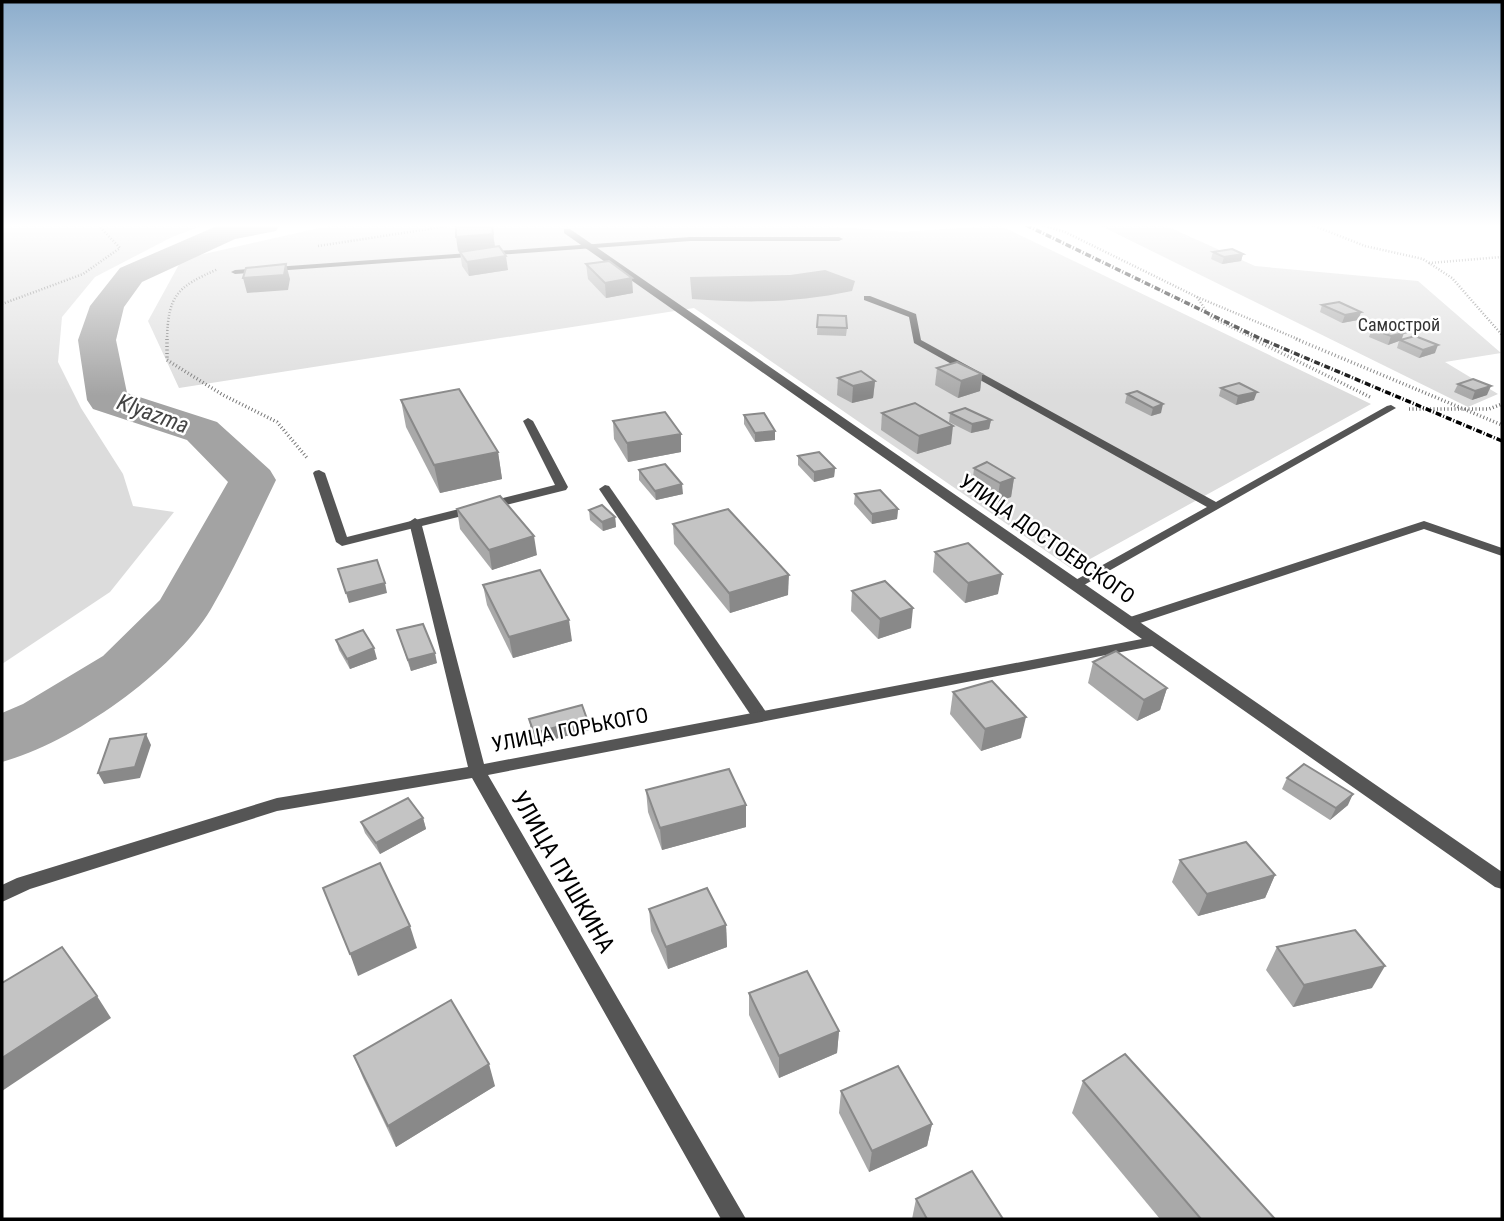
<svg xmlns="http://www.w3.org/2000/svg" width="1504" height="1221" viewBox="0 0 1504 1221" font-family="'Roboto Condensed',sans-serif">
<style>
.green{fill:#dcdcdc}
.water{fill:#a3a3a3}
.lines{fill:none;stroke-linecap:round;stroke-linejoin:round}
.river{fill:#a3a3a3;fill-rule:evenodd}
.path-far1{stroke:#777;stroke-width:2.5;stroke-dasharray:1 2;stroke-linecap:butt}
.path{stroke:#777;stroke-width:3.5;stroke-dasharray:1 2.5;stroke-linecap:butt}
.lane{fill:#555;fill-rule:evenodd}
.street{fill:#555;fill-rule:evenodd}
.rail{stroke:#000;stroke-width:3.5;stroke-dasharray:6 2 1 2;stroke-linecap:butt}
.wall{fill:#a9a9a9}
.shaded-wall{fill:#898989}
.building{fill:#c4c4c4;stroke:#898989;stroke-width:2}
.labels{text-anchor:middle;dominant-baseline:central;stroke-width:5;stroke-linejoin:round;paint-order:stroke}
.far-park-label{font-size:18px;fill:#333;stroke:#fff}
.street-label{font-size:21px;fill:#000;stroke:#fff}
.water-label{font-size:23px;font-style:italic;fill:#444;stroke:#fff}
.near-street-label{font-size:24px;fill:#000;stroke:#fff}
</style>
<rect width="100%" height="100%" fill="#fff"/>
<g class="green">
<polygon points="2,225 204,225 172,237 95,277 62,317 58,362 81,408 123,474 133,506 174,512 110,592 2,664"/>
<polygon points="332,225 817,225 903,232 999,225 1371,404 1072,569 694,308 179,388 148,321 182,259"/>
<polygon points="1099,225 1164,225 1255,266 1418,281 1501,353 1445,362 1498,394 1468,407"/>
</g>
<path class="water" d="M825 270 855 281 852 291C795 303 749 303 692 299L690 277 790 275Z"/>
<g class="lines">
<path class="river" d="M280 225 276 231 235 239 142 282 124 307 116 340 127 393 217 422 270 470 276 480C255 523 235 568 211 609 173 672 72 743 2 762V713L23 704 103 656 160 600 228 482 187 440 93 409 87 400 78 340 90 306 120 268 217 226Z"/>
<g class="path-far1">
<polyline points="1042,225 1065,232 1197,297 1300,340"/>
<polyline points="1312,225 1365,246 1423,259 1452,278 1502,335"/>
<polyline points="318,246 455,225"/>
<polyline points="1429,263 1502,257"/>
<polyline points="1197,297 1210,317 1257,340"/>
<polyline points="2,304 83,274 120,248 98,225"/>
<path d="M167 340C168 295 177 287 218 269"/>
</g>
<g class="path">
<polyline points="167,339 167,360 223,395 277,422 308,459"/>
<polyline points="1253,339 1372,398"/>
<polyline points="1296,339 1502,425"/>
<polyline points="1409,409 1489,409 1502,404"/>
</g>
<g class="lane">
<polygon points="690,237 839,237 843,239 839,241 690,241 235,274 231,272 235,270"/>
<polygon points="864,296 870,296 916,314 921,340 1216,502 1387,406 1391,405 1396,408 1077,589 1070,585 1072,582 1207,507 914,343 909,317 864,300"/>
<polygon points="528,418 533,421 568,487 566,490 342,546 336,542 313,473 315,471 319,470 325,473 347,537 555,485 523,421"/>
<polygon points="605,485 609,486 766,712 768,716 766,720 754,720 599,489"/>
<polygon points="1424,521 1502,548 1502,556 1424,529 1134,625 1124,625 1122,622 1124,619"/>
</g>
<polygon class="street" points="564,229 570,229 1502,872 1502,889 1495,887 1152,646 488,775 746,1219 721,1219 472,778 277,811 30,889 2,902 2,885 17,878 277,798 468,767 409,522 415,518 421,522 484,764 1142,639 564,233"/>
<polyline class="rail" points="1026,225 1261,339 1502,441"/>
</g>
<g class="wall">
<polygon points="492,225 495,247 508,270 469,276 462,266 460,252 475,250 458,251"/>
<polygon points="1213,252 1243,254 1241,261 1222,264 1211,259"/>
<polygon points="586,264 633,293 606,298 588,279"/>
<polygon points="1322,305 1361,312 1358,320 1342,323 1320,312"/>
<polygon points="818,315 847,328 846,336 817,335"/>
<polygon points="1372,329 1402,340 1435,353 1419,358 1397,348 1399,341 1388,345 1369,337"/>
<polygon points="937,368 982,374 980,391 958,398 935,385"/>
<polygon points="838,378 875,381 873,398 852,403 837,395"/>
<polygon points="1458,384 1487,395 1472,400 1454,392"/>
<polygon points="1221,388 1254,400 1236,405 1219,396"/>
<polygon points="1137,391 1161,413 1151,416 1125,403 1127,394"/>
<polygon points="401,400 498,452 502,479 440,493 406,427"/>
<polygon points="882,413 951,444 917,454 881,430"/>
<polygon points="950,413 991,420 989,429 971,433 949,422"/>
<polygon points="744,415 775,440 755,442 744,424"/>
<polygon points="613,421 681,452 628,462 614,439"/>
<polygon points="798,456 835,468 834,477 814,482 798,465"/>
<polygon points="974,468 1014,478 1011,497 997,502 972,487"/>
<polygon points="639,470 683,494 656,500 639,480"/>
<polygon points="855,494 898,509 897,519 872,524 854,504"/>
<polygon points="457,509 537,555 492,570 460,529"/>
<polygon points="589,510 615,517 616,527 603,531 590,520"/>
<polygon points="673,524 788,595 730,613 674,544"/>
<polygon points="935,552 998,594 965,603 933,572"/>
<polygon points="483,585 572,641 513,658 487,605"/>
<polygon points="852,591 911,628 878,639 851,611"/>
<polygon points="397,630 437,663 411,671"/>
<polygon points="336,640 377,659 350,669 339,650"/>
<polygon points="1093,662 1167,688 1160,710 1137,721 1088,683"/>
<polygon points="953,692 1021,738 981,751 950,714"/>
<polygon points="529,719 587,719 589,730 536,744 531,730"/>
<polygon points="1287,778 1348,805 1330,820 1282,789"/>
<polygon points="646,790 746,827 662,850 648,812"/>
<polygon points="423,818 426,829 380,854 365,833 361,822"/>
<polygon points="1180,860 1275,875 1265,898 1198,916 1172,882"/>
<polygon points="649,909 726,925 727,947 668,969 651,931"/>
<polygon points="1277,947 1372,988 1293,1007 1266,970"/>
<polygon points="749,993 839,1031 837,1053 779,1078 749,1015"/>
<polygon points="354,1056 495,1086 396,1147 363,1078"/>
<polygon points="1083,1081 1275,1219 1160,1219 1072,1113"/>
<polygon points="841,1091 932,1124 927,1146 869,1172 839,1113"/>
<polygon points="916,1199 1003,1219 912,1219"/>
</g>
<g class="shaded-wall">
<polygon points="492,225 495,248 458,251 456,237"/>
<polygon points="1243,254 1241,261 1222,264 1224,257"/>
<polygon points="506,256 508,270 469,276 467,262"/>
<polygon points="286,264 290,279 288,290 247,293 243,278"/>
<polygon points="632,278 633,293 606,298 605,283"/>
<polygon points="1361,312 1358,320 1342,323 1345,315"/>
<polygon points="1404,333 1401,341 1400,340 1399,341 1388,345 1391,336"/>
<polygon points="1438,345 1435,353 1419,358 1423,350"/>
<polygon points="982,374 980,391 958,398 961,381"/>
<polygon points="875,381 873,398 852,403 853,386"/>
<polygon points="1491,386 1487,395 1472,400 1475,391"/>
<polygon points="1257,392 1254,400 1236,405 1238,396"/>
<polygon points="1163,404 1161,413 1151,416 1153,408"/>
<polygon points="991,420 989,429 971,433 972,424"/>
<polygon points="953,426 951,444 917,454 919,436"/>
<polygon points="775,431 775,440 755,442 755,433"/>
<polygon points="681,434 681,452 628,462 627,443"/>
<polygon points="498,452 502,479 440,493 434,465"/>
<polygon points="835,468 834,477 814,482 814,472"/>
<polygon points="1014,478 1011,497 997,502 1000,483"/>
<polygon points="682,484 683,494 656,500 655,491"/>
<polygon points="898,509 897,519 872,524 872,514"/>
<polygon points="615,517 616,527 603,531 602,522"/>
<polygon points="534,536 537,555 492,570 489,550"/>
<polygon points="1002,574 998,594 965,603 968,583"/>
<polygon points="789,575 788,595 730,613 729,593"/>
<polygon points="385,583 387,593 349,603 346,593"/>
<polygon points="913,608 911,628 878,639 880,619"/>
<polygon points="569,620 572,641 513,658 509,637"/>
<polygon points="374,648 377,659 350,669 347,659"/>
<polygon points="435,653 437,663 411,671 408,660"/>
<polygon points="1167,688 1160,710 1137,721 1144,700"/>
<polygon points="1026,717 1021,738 981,751 985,729"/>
<polygon points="587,719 589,730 536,744 534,733"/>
<polygon points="146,734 151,745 140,778 104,784 98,773"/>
<polygon points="1353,794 1348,805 1330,820 1336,808"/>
<polygon points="746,805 746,827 662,850 660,828"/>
<polygon points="423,818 426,829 380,854 376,843"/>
<polygon points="1275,875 1265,898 1198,916 1207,894"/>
<polygon points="726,925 727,947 668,969 666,947"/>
<polygon points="410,926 417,948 358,976 350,954"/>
<polygon points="1385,966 1372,988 1293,1007 1304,985"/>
<polygon points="97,996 111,1018 2,1091 2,1058"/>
<polygon points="839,1031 837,1053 779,1078 779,1056"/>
<polygon points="489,1064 495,1086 396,1147 388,1126"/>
<polygon points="932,1124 927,1146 869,1172 872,1151"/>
</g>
<g class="building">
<polygon points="456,225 492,225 493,234 456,237"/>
<polygon points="499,246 506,256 467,262 460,252"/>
<polygon points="1232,249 1243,254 1224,257 1213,252"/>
<polygon points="609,261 632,278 605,283 586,264"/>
<polygon points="286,264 284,275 243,278 246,268"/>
<polygon points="1339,302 1361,312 1345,315 1322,305"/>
<polygon points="818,315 846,316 847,328 817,327"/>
<polygon points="1385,325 1404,333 1391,336 1372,329"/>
<polygon points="1415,336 1438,345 1423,350 1400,340"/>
<polygon points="957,362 982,374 961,381 937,368"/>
<polygon points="861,371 875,381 853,386 838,378"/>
<polygon points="1473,379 1491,386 1475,391 1458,384"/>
<polygon points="1239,383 1257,392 1238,396 1221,388"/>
<polygon points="459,389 498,452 434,465 401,400"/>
<polygon points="1137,391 1163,404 1153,408 1127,394"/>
<polygon points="915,403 953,426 919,436 882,413"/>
<polygon points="965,408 991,420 972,424 950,413"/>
<polygon points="665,412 681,434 627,443 613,421"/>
<polygon points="764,413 775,431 755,433 744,415"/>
<polygon points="819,452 835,468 814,472 798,456"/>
<polygon points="987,462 1014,478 1000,483 974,468"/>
<polygon points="665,464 682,484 655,491 639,470"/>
<polygon points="880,490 898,509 872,514 855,494"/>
<polygon points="500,496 534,536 489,550 457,509"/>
<polygon points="602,505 615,517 602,522 589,510"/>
<polygon points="728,509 789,575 729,593 673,524"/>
<polygon points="968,543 1002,574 968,583 935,552"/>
<polygon points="377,560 385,583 346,593 338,569"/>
<polygon points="540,570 569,620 509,637 483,585"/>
<polygon points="885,581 913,608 880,619 852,591"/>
<polygon points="423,624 435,653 408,660 397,630"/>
<polygon points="363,630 374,648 347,659 336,640"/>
<polygon points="1116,651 1167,688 1144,700 1093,662"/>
<polygon points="992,681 1026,717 985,729 953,692"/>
<polygon points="582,705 587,719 534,733 529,719"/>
<polygon points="146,734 135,767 98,773 110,739"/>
<polygon points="1304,764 1353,794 1336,808 1287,778"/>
<polygon points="729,769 746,805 660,828 646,790"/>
<polygon points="408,798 423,818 376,843 361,822"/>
<polygon points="1246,842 1275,875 1207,894 1180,860"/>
<polygon points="380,863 410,926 350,954 323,888"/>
<polygon points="707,888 726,925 666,947 649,909"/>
<polygon points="1355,930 1385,966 1304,985 1277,947"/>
<polygon points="62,947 97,996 2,1058 2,983"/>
<polygon points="807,971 839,1031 779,1056 749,993"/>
<polygon points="451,1000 489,1064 388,1126 354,1056"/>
<polygon points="1125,1054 1275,1219 1201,1219 1083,1081"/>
<polygon points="898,1066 932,1124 872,1151 841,1091"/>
<polygon points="972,1171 1003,1219 927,1219 916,1199"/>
</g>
<linearGradient id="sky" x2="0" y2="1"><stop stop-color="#8cadcc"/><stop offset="0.57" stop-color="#fff"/><stop offset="1" stop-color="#fff" stop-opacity="0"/></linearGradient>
<rect width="1504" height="396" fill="url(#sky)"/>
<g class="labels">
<g class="far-park-label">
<text x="1399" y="324">Самострой</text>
</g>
<g class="street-label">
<text transform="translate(1047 539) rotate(35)">УЛИЦА ДОСТОЕВСКОГО</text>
<text transform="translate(570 730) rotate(-11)">УЛИЦА ГОРЬКОГО</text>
</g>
<g class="water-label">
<text transform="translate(153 414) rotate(20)">Klyazma</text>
</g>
<g class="near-street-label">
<text transform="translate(563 872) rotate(60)">УЛИЦА ПУШКИНА</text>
</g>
</g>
<rect width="1504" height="1221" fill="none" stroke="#000000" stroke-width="7"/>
</svg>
